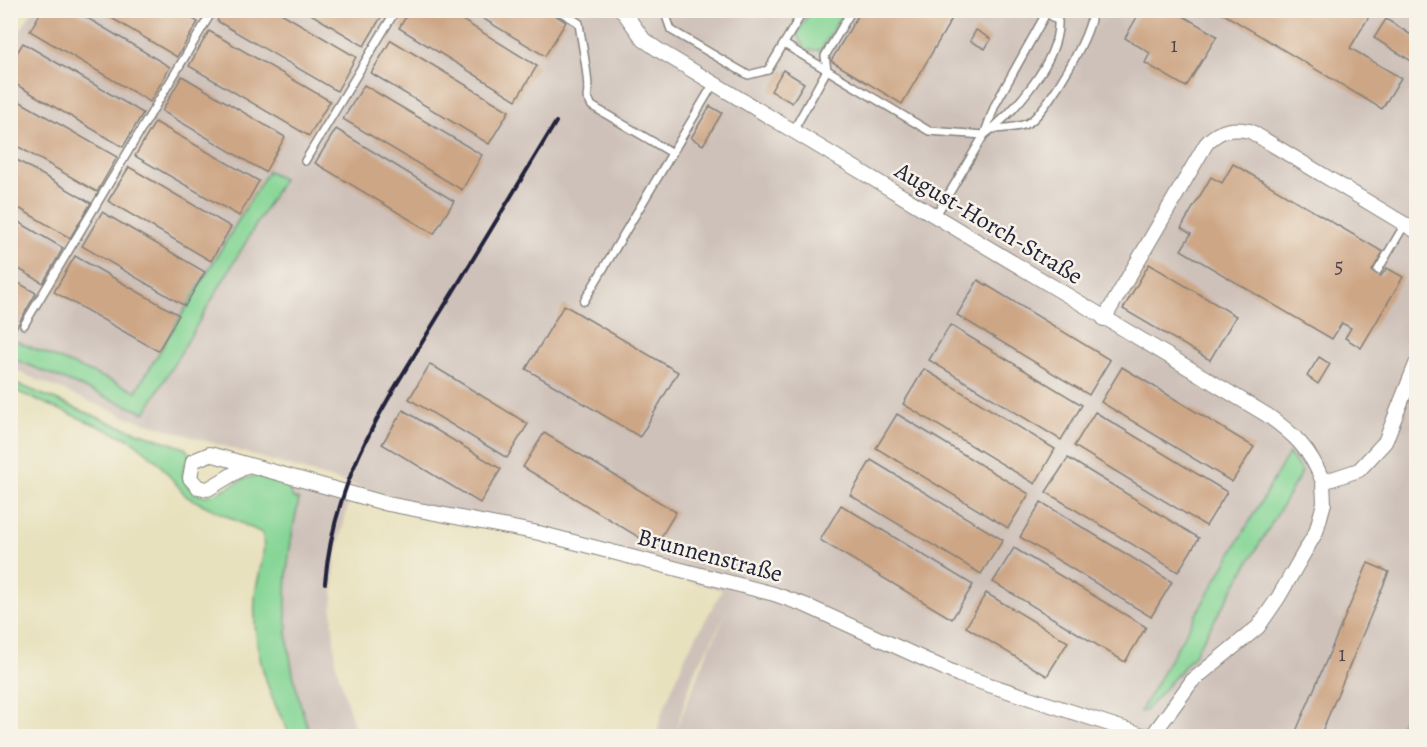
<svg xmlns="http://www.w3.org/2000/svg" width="1427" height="747" viewBox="0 0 1427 747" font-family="Alegreya,serif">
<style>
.industrial{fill:#cec1b9;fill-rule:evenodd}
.green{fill:#86d696;stroke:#547c68;stroke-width:1.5}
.building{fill:#cda685}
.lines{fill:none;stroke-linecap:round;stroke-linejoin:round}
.lane-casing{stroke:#85827c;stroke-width:10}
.street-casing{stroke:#85827c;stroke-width:16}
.lane{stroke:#fff;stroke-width:7}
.street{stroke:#fff;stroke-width:14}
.rail{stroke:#22223b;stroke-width:4}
.labels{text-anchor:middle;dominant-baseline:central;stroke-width:5;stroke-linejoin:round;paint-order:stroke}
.number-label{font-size:21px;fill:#4d434e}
.street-label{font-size:24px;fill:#22223b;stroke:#f7f3e8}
</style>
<rect width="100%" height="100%" fill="#f7f3e8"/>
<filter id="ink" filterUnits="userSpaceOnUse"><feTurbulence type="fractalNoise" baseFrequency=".0167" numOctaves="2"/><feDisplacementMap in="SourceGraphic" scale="12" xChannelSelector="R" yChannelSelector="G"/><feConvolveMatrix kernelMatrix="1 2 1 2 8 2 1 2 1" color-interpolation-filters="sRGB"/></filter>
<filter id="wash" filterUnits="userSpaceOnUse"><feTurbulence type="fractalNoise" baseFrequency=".008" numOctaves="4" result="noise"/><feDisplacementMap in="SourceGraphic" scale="24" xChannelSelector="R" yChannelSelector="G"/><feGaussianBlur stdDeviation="1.35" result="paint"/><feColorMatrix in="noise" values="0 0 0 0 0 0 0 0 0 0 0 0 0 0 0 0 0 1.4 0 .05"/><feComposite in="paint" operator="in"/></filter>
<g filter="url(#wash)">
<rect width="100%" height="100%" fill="#e8e1bd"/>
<g class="industrial">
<path d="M33 10 1416 11V695L1394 736H656L662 713 686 655 722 590 524 537 127 417 11 369 10 47ZM731 604 708 651 674 735 694 673Z"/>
<polygon points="292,482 349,501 336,555 332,612 336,665 357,736 311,736 294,683 288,654 284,592 291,534 299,500 293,498 289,489"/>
</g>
<g class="green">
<polygon points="810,11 844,11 821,50 806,50 797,35"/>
<polygon points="268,171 283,179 145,413 11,358 11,339 136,391"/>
<path d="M10 381 114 424 185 448 190 454C184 465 180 474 187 485 204 511 231 481 250 477 263 474 279 480 292 482L289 489 293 498 299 500C279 585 281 655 311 736H291C267 694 252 647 255 598 256 578 268 552 262 533L187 497 157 461 131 440 11 389Z"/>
<polygon points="1289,453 1302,472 1194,655 1145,711 1140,712"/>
<polygon points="1416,695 1416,736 1394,736"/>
</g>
<g id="blocks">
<g class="building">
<polygon points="42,10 74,10 170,67 150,102 30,31"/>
<polygon points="98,10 178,10 198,22 177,57"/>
<polygon points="223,10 276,10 356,57 337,91 217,21"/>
<polygon points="304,10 382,10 384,12 364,46"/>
<polygon points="410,10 446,10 537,66 516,100 399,28"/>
<polygon points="469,10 547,10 566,22 545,56"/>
<polygon points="861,10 872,14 875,10 957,10 902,104 831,61"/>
<polygon points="1141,10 1173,10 1217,36 1186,87 1145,63 1150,53 1125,38"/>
<polygon points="1217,10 1373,10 1350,48 1401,78 1382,109"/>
<polygon points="1386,19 1416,38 1416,64 1374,38"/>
<polygon points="976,30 991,39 985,49 970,41"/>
<polygon points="209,31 330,101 309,136 189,66"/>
<polygon points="391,40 509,111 489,144 371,73"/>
<polygon points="23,43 143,113 123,147 10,81 10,64"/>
<polygon points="783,70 804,83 792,103 771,91"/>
<polygon points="182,76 285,137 265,172 162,111"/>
<polygon points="364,85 482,155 462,190 343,119"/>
<polygon points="10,96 117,157 97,192 10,142"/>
<polygon points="710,106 722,113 703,145 691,138"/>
<polygon points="155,122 259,181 239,216 135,156"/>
<polygon points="336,129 454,201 434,234 315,163"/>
<polygon points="10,156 91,203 70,238 10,203"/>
<polygon points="1233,164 1383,252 1372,271 1381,276 1387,268 1403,277 1361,348 1345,338 1351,328 1342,323 1332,339 1181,250 1191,234 1181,228 1211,177 1222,183"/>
<polygon points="129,167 231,227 211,261 108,201"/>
<polygon points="102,212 205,272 185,306 82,246"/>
<polygon points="10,217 63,248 43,283 10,264"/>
<polygon points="75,256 179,315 158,351 54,292"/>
<polygon points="1149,264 1236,316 1210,360 1123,309"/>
<polygon points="10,278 36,293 16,328 10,325"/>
<polygon points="978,280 1110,360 1089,395 957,315"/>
<polygon points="564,305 678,372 640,437 526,369"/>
<polygon points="950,325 1082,405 1061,440 929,360"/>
<polygon points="1319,357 1330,364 1318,384 1307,376"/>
<polygon points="430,364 528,424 507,458 409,399"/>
<polygon points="1122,367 1254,447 1232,482 1101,402"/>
<polygon points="924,369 1055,449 1035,484 903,404"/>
<polygon points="403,410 501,469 480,503 382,444"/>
<polygon points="1095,412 1227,492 1206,526 1074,446"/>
<polygon points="897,414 1029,494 1008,528 876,448"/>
<polygon points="544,433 676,512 655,547 523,467"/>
<polygon points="1068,458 1199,538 1178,572 1046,492"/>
<polygon points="871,460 1003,540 981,574 850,495"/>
<polygon points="1041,502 1172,582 1151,617 1020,537"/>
<polygon points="841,505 973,585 952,619 820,540"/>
<polygon points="1014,548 1146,627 1125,662 993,582"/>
<polygon points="1368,563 1389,572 1320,736 1294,736"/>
<polygon points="986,593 1068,642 1047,676 966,627"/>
</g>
</g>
</g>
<g filter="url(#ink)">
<use href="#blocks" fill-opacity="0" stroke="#85827c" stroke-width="1.5"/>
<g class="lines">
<g class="lane-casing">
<g id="lane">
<path d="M558 10 579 23C581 41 591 84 587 97L592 106 672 153"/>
<polyline points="664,10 671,30 748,75 768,70 804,10"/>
<polyline points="784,44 827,70"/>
<polyline points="827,70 825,56 852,10"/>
<path d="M995 129C1005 128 1022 128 1031 121 1048 108 1094 32 1092 10"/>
<path d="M793 131 827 70 929 131 984 135C1014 113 1060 60 1058 21L1044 10"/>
<polyline points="305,161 396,10"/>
<polyline points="935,217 984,135 995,105 1048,10"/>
<polyline points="1378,270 1405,224"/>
<polyline points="584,301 714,83"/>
<polyline points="24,325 213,10"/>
</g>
</g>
<g class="street-casing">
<g id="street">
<path d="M622 10 644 40 660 51 1267 415C1294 434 1311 450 1323 482"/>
<path d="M1104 319 1206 144C1218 130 1232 127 1250 131L1416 231"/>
<polyline points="248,465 208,489 198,487 190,478 193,461 210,454 388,504 539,533 774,594 805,605 959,675 1146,736"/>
<polyline points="1152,736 1192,681 1258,627 1278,598 1316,532 1324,503 1323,482 1359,470 1385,442 1416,364"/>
</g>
</g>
<use href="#lane" class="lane"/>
<use href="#street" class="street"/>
<path class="rail" d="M325 583C334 476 386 402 440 313 479 250 517 186 556 122"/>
</g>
</g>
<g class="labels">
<g class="number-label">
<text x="1174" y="45">1</text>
<text x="1339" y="266">5</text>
<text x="1342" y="654">1</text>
</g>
<g class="street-label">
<text transform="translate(989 223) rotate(31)">August-Horch-Straße</text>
<text transform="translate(710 555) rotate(15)">Brunnenstraße</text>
</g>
</g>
<rect width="1427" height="747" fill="none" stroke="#f7f3e8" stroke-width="36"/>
</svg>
